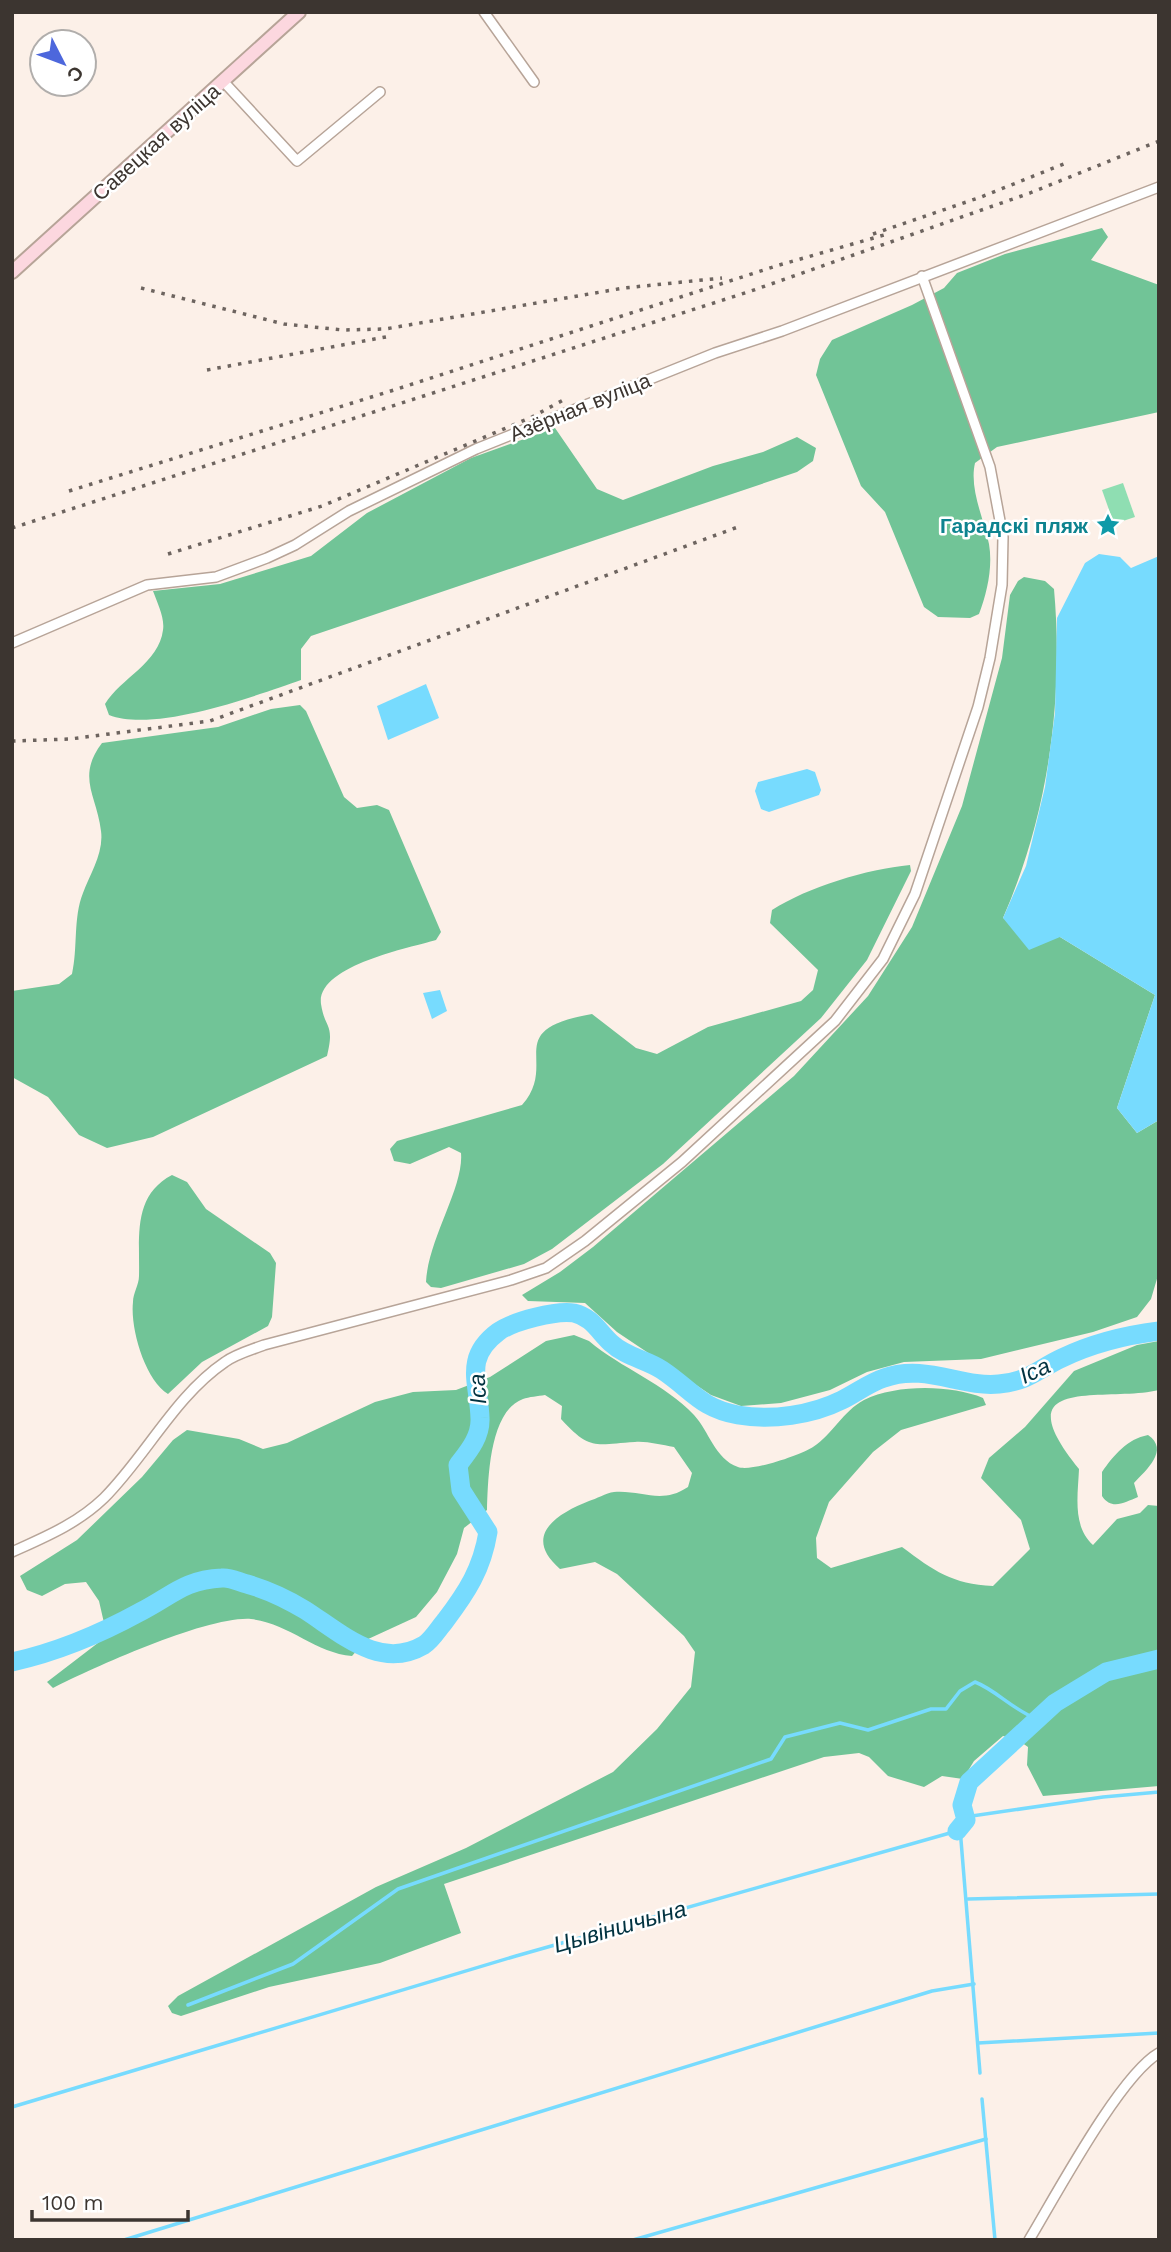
<svg xmlns="http://www.w3.org/2000/svg" width="1171" height="2252" viewBox="0 0 1171 2252" font-family="'Work Sans',sans-serif">
<style>
.green{fill:#8fdeb2}
.forest{fill:#71c497}
.water{fill:#77dbfe}
.lines{fill:none;stroke-linecap:round;stroke-linejoin:round}
.stream{stroke:#77dbfe;stroke-width:3.5}
.river{stroke:#77dbfe;stroke-width:19}
.minor-casing{stroke:#b7a498;stroke-width:12}
.secondary-casing{stroke:#b7a498;stroke-width:16}
.minor{stroke:#fff;stroke-width:9}
.secondary{stroke:#fcd7df;stroke-width:12}
.rail{stroke:#6d645f;stroke-width:3.5;stroke-dasharray:3.5 7;stroke-linecap:butt}
.labels{text-anchor:middle;dominant-baseline:central;stroke-width:5;stroke-linejoin:round;paint-order:stroke}
.street-label{font-size:21px;fill:#3c3530;stroke:#fff}
.culture-label{font-size:21px;font-weight:bold;fill:#0d838f;stroke:#fff;text-anchor:end}
.water-label{font-size:23px;font-style:italic;fill:#023341;stroke:#fff}
</style>
<rect width="100%" height="100%" fill="#fcf0e8"/>
<polygon class="green" points="1123,483 1135,517 1114,524 1102,490"/>
<g class="forest">
<path d="M1102 228 1108 237 1091 260 1159 285V412L997 447 975 463C969 489 984 519 989 544 993 567 987 593 979 614L970 618 938 617 924 607 885 512 861 486 816 375 820 359 832 340 912 305 944 288 957 273 1005 254Z"/>
<path d="M555 428 597 489 623 500 713 466 763 452 797 437 816 448 813 461 797 472 311 636 301 649V680C255 696 155 733 109 715L105 704C121 678 159 663 163 630 165 618 157 602 153 591L220 584 311 556 367 513 471 458Z"/>
<path d="M1024 577 1045 581 1054 589C1064 701 1048 815 1003 918L1060 937 1155 995 1117 1108 1137 1133 1159 1120V1272L1151 1299 1137 1317 1093 1332 981 1359 904 1362 867 1372 830 1390 781 1403 741 1406 711 1395 617 1332 585 1303 528 1301 522 1295 560 1272 593 1247 794 1076 868 996 912 927 962 806 1002 658 1010 595 1018 581Z"/>
<path d="M300 705 306 711 344 797 357 808 377 805 389 810 441 932 436 940C409 948 316 966 321 1004 325 1030 335 1023 327 1056L153 1137 107 1148 79 1135 48 1097 12 1077V991L59 984 72 974C78 948 73 918 83 893 90 874 104 853 101 831 97 796 76 777 102 743L218 727 271 709Z"/>
<path d="M910 865 911 871 867 960 821 1018 663 1164 552 1249 524 1264 441 1288 431 1287 426 1282C428 1239 464 1187 461 1153L449 1147 410 1164 394 1161 390 1149 397 1141 522 1105C560 1062 499 1030 592 1014L636 1048 657 1054 708 1027 801 1001 813 990 818 970 770 923 772 910C808 887 867 869 910 865Z"/>
<path d="M172 1175 187 1182 206 1209 270 1253 276 1263 272 1317 268 1326 202 1362 168 1394C145 1380 130 1328 133 1302 133 1293 139 1285 139 1276 140 1238 132 1196 172 1175Z"/>
<path d="M574 1335 589 1341C621 1368 665 1384 694 1415 709 1431 715 1459 738 1467 751 1472 801 1455 813 1447 833 1434 843 1411 864 1400 897 1384 951 1385 983 1398L986 1405 901 1430 873 1452 829 1502 816 1538 817 1558 831 1568 902 1547C934 1571 952 1584 993 1586L1030 1549 1021 1520 981 1478 989 1458 1025 1427 1074 1371 1137 1345 1159 1341V1390C1104 1403 1001 1373 1079 1469 1078 1495 1072 1526 1093 1545L1117 1519 1140 1513 1148 1505 1159 1506V1786L1043 1796 1027 1765 1028 1747 1018 1740 1003 1736 974 1761 963 1779 942 1776 924 1787 888 1776 869 1757 859 1753 824 1757 444 1884 461 1933 380 1963 269 1987 181 2016 172 2013 168 2006 178 1996 376 1887 466 1848 613 1772 657 1729 691 1687 695 1652 684 1636 617 1574 595 1562 560 1569C522 1536 556 1514 589 1501 596 1499 606 1493 614 1492 643 1490 661 1505 688 1487L692 1473 674 1447C661 1445 647 1441 635 1442 596 1444 591 1452 561 1419L562 1406 545 1395C538 1396 529 1397 523 1399 489 1411 488 1480 487 1510L464 1528 457 1554 437 1592 416 1617 366 1640 352 1656C316 1653 288 1623 251 1619 207 1616 95 1667 53 1688L47 1682 107 1636 99 1601 86 1582 65 1584 42 1596 27 1590 20 1576 77 1540 142 1477 173 1440 187 1430 239 1439 263 1449 287 1443 375 1402 413 1392 456 1390 490 1377 546 1341Z"/>
<path d="M1148 1435C1170 1450 1146 1470 1134 1483L1138 1497C1125 1502 1112 1511 1102 1496V1472C1114 1455 1127 1439 1148 1435Z"/>
</g>
<g class="water">
<polygon points="1099,554 1120,557 1131,568 1159,556 1159,1120 1137,1133 1117,1108 1155,995 1060,937 1029,950 1003,918 1026,866 1045,787 1055,713 1057,618 1085,563"/>
<polygon points="426,684 439,718 388,740 377,706"/>
<polygon points="807,769 815,772 821,790 819,795 769,812 761,809 755,791 758,782"/>
<polygon points="440,990 447,1011 432,1019 423,993"/>
</g>
<g class="lines">
<g class="stream">
<polyline points="965,1817 1103,1797 1159,1792"/>
<polyline points="960,1828 980,2073"/>
<polyline points="968,1899 1159,1894"/>
<path d="M188 2005 293 1964 398 1889 771 1759 785 1737 840 1723 868 1730 931 1709H946L960 1691 975 1682C996 1690 1013 1710 1037 1719"/>
<polyline points="978,2043 1159,2033"/>
<polyline points="982,2099 995,2240"/>
<polyline points="12,2107 516,1956 957,1831"/>
<polyline points="124,2240 932,1991 974,1984"/>
<polyline points="633,2240 986,2139"/>
</g>
<g class="river">
<path d="M12 1662C57 1652 100 1634 140 1612 172 1596 183 1580 222 1578 230 1577 239 1582 247 1584 268 1590 287 1599 305 1610 341 1633 380 1671 424 1645 432 1640 439 1628 445 1621 467 1592 482 1569 488 1532L461 1490 458 1465C468 1452 481 1437 480 1418 479 1383 463 1358 498 1332 513 1321 557 1310 574 1313 592 1317 599 1332 611 1343 626 1357 645 1359 662 1370 692 1390 700 1408 738 1415 771 1421 812 1415 842 1400 856 1393 869 1383 884 1378 925 1363 962 1388 999 1384 1030 1381 1038 1369 1062 1358 1091 1344 1127 1335 1159 1331"/>
<polyline points="957,1831 966,1820 962,1805 969,1782 1055,1703 1106,1672 1159,1659"/>
</g>
<g class="minor-casing">
<g id="minor">
<polyline points="484,12 534,82"/>
<polyline points="223,81 297,161 380,92"/>
<polyline points="12,643 147,585 216,577 267,558 295,545 349,511 476,449 715,353 782,331 1159,187"/>
<path d="M12 1552C45 1537 77 1524 104 1498 146 1456 175 1396 225 1362 236 1354 251 1350 264 1345L511 1280 546 1268 585 1241 682 1162 835 1021 883 959 915 894 978 707 990 658 1002 585 1003 537 990 467 922 276"/>
<path d="M1029 2240C1055 2197 1120 2075 1159 2053"/>
</g>
</g>
<g class="secondary-casing">
<polyline id="secondary" points="12,272 299,12"/>
</g>
<use href="#minor" class="minor"/>
<use href="#secondary" class="secondary"/>
<g class="rail">
<polyline points="873,234 981,197 1066,163"/>
<polyline points="141,288 284,324 343,330 385,329 624,288 722,278"/>
<polyline points="207,370 391,336"/>
<polyline points="69,491 394,390 776,266 884,235"/>
<polyline points="12,528 751,291 1030,193 1159,141"/>
<polyline points="168,554 322,506 532,417 565,399"/>
<polyline points="12,741 70,739 210,721 738,527"/>
</g>
</g>
<defs>
<g id="sight-bare" transform="scale(1.89)"><path d="M0-6L1.8-2.2L6-1.7L2.9 1.2L3.7 5.4L0 3.3L-3.7 5.4L-2.9 1.2L-6-1.7L-1.8-2.2Z" fill="#0f9aa8" stroke="#fff" stroke-width="2.5" paint-order="stroke"/></g>
</defs>
<g fill-rule="evenodd">
<use href="#sight-bare" x="1108" y="525"/>
</g>
<g class="labels">
<g class="street-label">
<text transform="translate(156 142) rotate(-42)">Савецкая вуліца</text>
<text transform="translate(580 407) rotate(-22)">Азёрная вуліца</text>
</g>
<g class="culture-label">
<text x="1088" y="525">Гарадскі пляж</text>
</g>
<g class="water-label">
<text transform="translate(1035 1371) rotate(-25)">Іса</text>
<text transform="translate(478 1389) rotate(-93)">Іса</text>
<text transform="translate(620 1927) rotate(-16)">Цывіншчына</text>
</g>
</g>
<rect width="1171" height="2252" fill="none" stroke="#3c3530" stroke-width="28"/>
<g transform="translate(63 63) rotate(132)"><circle r="33" fill="#ffffff" stroke="#b1aeac" stroke-width="2"/>
<path d="M0-5L12 26L0 18L-12 26Z" fill="#4d67dc"/>
<text y="-10" font-size="19" font-weight="bold" text-anchor="middle" fill="#3c3530">С</text>
</g>
<path d="M32 2210v10h156v-10" fill="none" stroke="#3c3530" stroke-width="3.5"/>
<text x="42" y="2210" font-size="21" fill="#3c3530" stroke="#ffffff" stroke-width="5" paint-order="stroke">100 m</text>
</svg>
